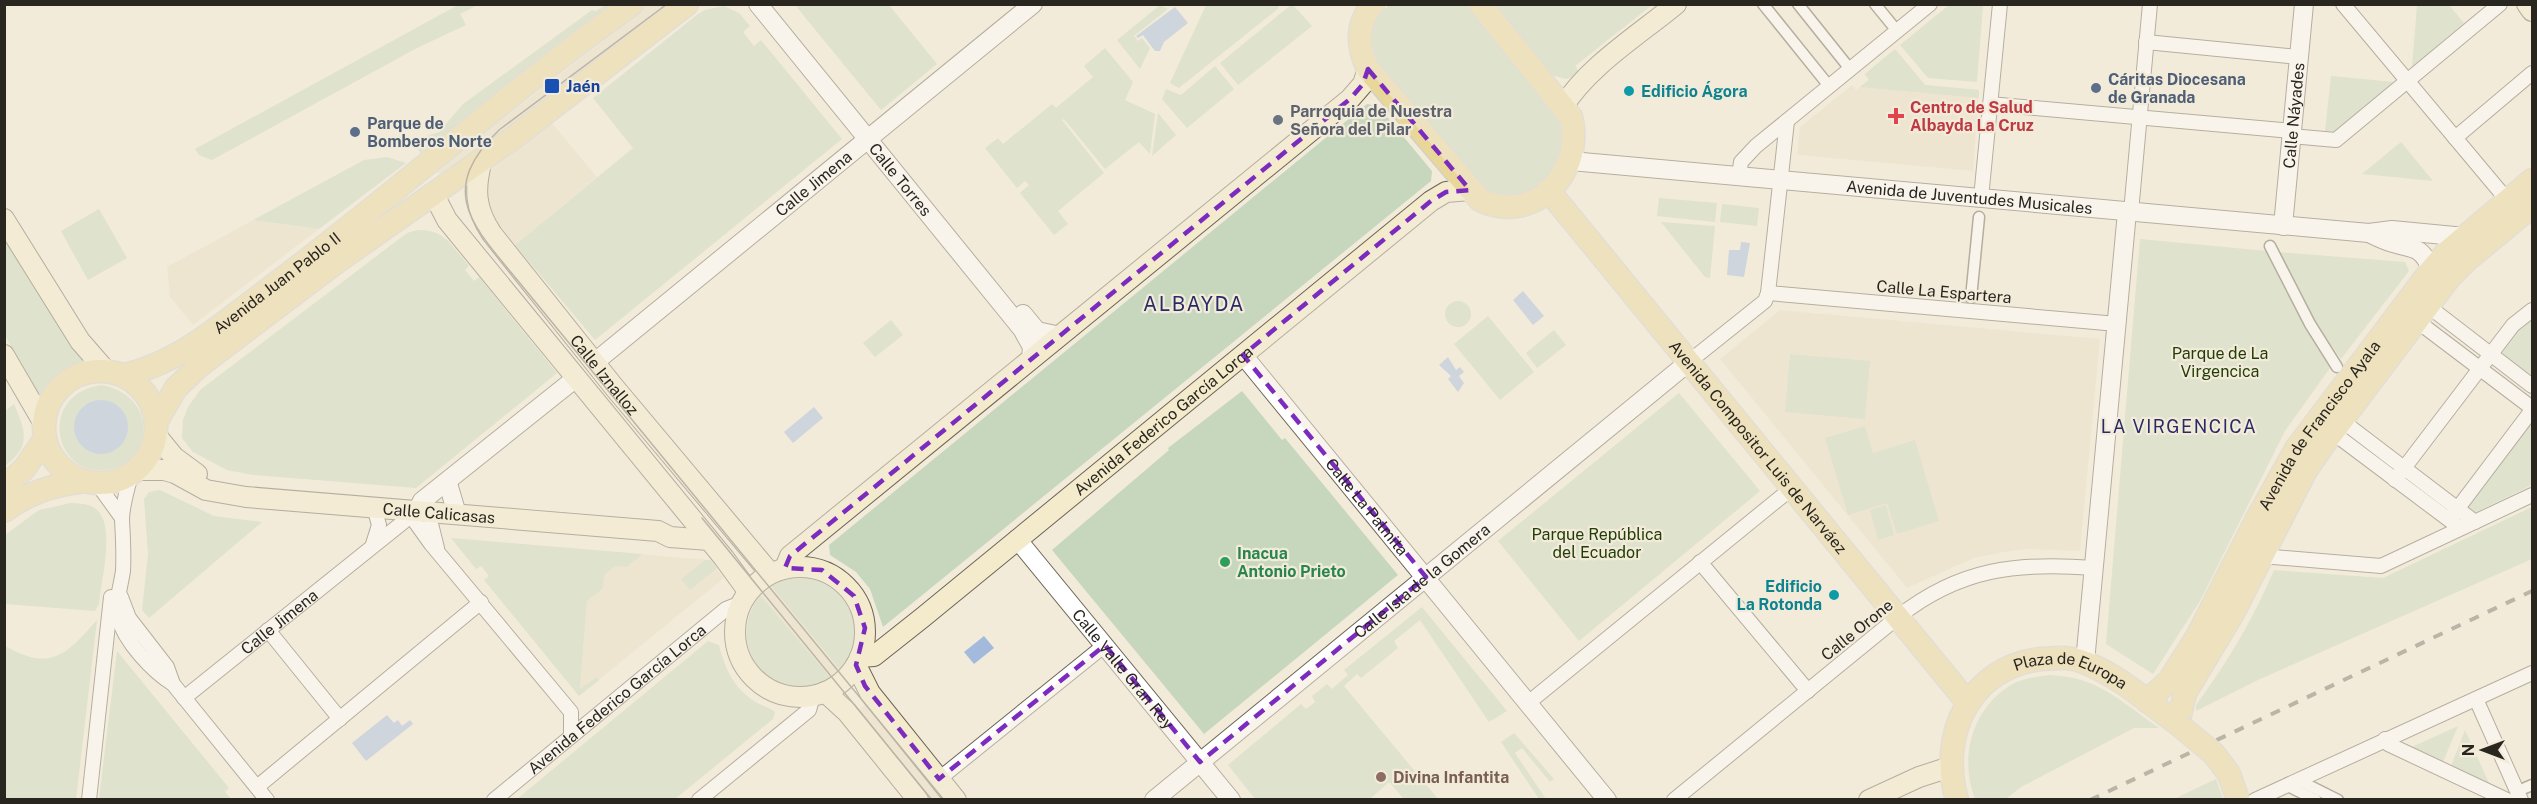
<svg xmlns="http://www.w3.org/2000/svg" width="2537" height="804" viewBox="0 0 2537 804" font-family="'Public Sans',sans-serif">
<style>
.built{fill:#e9dec6}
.green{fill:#c7d7bd}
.water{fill:#a4badd}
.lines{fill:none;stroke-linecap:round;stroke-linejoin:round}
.pedestrian-casing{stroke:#6c6557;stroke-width:13}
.minor-casing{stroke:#6c6557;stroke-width:16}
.tertiary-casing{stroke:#6c6557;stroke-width:20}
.secondary-casing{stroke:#6c6557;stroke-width:22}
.primary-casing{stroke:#d0cfce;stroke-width:25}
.pedestrian{stroke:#fff;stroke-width:10}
.minor{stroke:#fff;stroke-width:14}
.tertiary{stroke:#fff;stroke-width:18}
.secondary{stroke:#f4eacc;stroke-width:20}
.primary{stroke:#e9d699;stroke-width:22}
.tram{stroke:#787369;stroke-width:1.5}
.rail{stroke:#787369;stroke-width:4;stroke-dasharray:10 10;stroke-linecap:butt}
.primary-bridge-casing{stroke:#d0cfce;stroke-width:25;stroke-linecap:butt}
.primary-bridge{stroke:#e9d699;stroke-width:22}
.marked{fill:none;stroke:#7b2cbf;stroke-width:4.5;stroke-dasharray:12 8;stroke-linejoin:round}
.transit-dot{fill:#1a4fb4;stroke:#f3ebda;stroke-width:2}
.service-dot{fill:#5c6f8a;stroke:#f3ebda;stroke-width:2}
.culture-dot{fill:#0f9aa8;stroke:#f3ebda;stroke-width:2}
.health-dot{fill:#e0444e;stroke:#f3ebda;stroke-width:2}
.worship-dot{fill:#6b7280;stroke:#f3ebda;stroke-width:2}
.leisure-dot{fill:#2e9e5b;stroke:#f3ebda;stroke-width:2}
.education-dot{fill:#8d6e63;stroke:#f3ebda;stroke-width:2}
.labels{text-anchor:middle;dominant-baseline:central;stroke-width:4.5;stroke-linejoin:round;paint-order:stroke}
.service-label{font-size:16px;font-weight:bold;fill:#4e5e75;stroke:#f3ebda;text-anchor:start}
.transit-label{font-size:16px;font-weight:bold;fill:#164399;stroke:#f3ebda;text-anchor:start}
.culture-label{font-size:16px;font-weight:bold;fill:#0d838f;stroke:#f3ebda;text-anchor:start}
.health-label{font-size:16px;font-weight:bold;fill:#be3a42;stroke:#f3ebda;text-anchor:start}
.worship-label{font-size:16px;font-weight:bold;fill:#5b616d;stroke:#f3ebda;text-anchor:start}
.street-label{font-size:16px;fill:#292620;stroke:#f3ebda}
.park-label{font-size:16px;fill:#213e08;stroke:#f3ebda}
.leisure-label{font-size:16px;font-weight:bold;fill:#27864d;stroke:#f3ebda;text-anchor:start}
.education-label{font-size:16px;font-weight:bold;fill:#785e54;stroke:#f3ebda;text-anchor:start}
.neighbourhood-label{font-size:18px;letter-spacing:1.5px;fill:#292b65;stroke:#f3ebda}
.quarter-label{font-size:20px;letter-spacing:1.5px;fill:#292b65;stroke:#f3ebda}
</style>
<rect width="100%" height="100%" fill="#f3ebda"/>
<g class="built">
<polygon points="641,5 679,5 443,175 434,172 617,30 613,25"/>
<polygon points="1895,49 1925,85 1979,90 1973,171 1797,155 1800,127 1852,85 1856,90 1869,80 1865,74"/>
<polygon points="552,123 597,177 515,245 490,215 485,204 485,178 491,170"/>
<polygon points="253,220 319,229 193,325 170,297 167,267"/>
<polygon points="1780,310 2100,339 2080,551 2026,549 2004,552 1974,558 1907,588 1720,359"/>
<polygon points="591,550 711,560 724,578 579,696 576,693 580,690"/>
<polygon points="771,586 840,670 831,678 760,595"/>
<polygon points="868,702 948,799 925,799 855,713"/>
</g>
<g class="green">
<polygon points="1292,4 1312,26 1238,85 1220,63"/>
<polygon points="1498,4 1652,5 1575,66 1581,74 1566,79 1551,75 1501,14"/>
<polygon points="458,5 478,5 460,14 466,25 417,48 212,160 199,155 195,149"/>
<polygon points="605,5 617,5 420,153 415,142 418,139 439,132 463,104 592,10 596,11"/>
<polygon points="795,5 889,5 937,64 881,110"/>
<polygon points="1160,5 1168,9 1134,36 1138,41 1142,38 1150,48 1140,69 1117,40"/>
<polygon points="1277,5 1279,8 1179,88 1170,83 1206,5"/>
<path d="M1389 5H1467L1563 127 1564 151 1551 174 1532 190 1520 196 1507 198 1485 192 1377 63C1367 41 1369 21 1389 5Z"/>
<polygon points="1949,5 1983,5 1977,82 1928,78 1900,45"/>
<polygon points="2417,5 2449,5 2464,23 2412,67"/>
<polygon points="724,6 739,13 750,26 743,32 754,46 761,40 842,139 595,340 515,245 633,148 593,98 698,14 705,10"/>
<polygon points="1105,48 1133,82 1125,100 1155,114 1150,154 1139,142 1105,169 1064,119 1062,120 1104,173 1058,211 1068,224 1054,235 1020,193 1029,185 1025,181 1017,188 985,148 998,138 1003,144 1052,104 1056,108 1093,77 1084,66"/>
<polygon points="1895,49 1925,85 1979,90 1979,98 1860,87 1869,80 1865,74"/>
<polygon points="1215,66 1234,89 1187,128 1162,99 1166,89 1181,95"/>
<polygon points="2331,76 2394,82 2335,132 2325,131"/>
<polygon points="1367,104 1378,106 1432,171 1431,181 883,627 870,589 856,572 830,555 829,545"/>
<polygon points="1158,113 1176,135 1152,156"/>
<polygon points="2401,142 2433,181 2362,174"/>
<polygon points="387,157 406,163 319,229 253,220 364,160"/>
<polygon points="1659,198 1717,203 1715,222 1657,216"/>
<polygon points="1722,204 1759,208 1757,226 1720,222"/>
<polygon points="99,209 127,258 88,280 61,231"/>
<polygon points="1661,222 1715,226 1710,278 1705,277"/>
<path d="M417 230C445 229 452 246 469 266L465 270 474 281 479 277 557 373 416 488 253 475 227 470 193 452 182 438 183 420 188 407 200 390 407 233Z"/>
<polygon points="4,236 89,361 59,373 37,400 21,373 25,369 5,336"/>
<polygon points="2140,239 2267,251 2330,368 2285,431 2200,601 2153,674 2106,644"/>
<polygon points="2278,252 2405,262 2409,271 2341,359 2315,323"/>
<circle cx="1458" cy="314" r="13"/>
<polygon points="1488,316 1534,372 1500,400 1454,344"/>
<polygon points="2532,317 2532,379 2500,355 2519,328"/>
<polygon points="891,320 903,335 875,357 863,343"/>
<polygon points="1554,330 1566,345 1537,368 1526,353"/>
<polygon points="1790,354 1870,361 1865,419 1785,412"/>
<path d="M102 385C131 391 152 414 140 445 136 456 125 465 114 468 55 485 34 394 102 385Z"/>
<polygon points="1242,391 1282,440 1285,438 1398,575 1204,734 1052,550 1169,450 1168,448"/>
<polygon points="1679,393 1760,491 1579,641 1498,541"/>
<path d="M14 404C26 432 31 446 5 466V411Z"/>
<polygon points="2532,420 2532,485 2472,514 2465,508"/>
<polygon points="1865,426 1873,453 1915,440 1939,521 1897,534 1887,503 1848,515 1825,438"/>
<polygon points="160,490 214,516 262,522 149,618 142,610 148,554 144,499 149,492"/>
<path d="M71 503C80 504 91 503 98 511 115 528 101 581 99 604L95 611 5 604V535L39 510Z"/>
<polygon points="1886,505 1894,535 1878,540 1870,510"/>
<path d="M2532 507V559L2260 679 2196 711V705C2227 663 2254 618 2274 570L2383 578Z"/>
<polygon points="451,538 642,554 627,567 615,566 604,575 603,588 587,601 580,689 597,677 599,680 579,696 484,580 489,576 481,566 476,569"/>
<polygon points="705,560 711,560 717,568 690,590 681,579"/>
<path d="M807 578C851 587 870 635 840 670L771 586 787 579Z"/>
<path d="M760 595 831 678C774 711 721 647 760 595Z"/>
<polygon points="1422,607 1507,711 1489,722 1420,620 1394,641 1398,648 1361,678 1357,674 1344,686 1438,799 1404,799 1389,782 1370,799 1255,799 1228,765 1301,704 1306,709 1315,702 1312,696 1327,684 1332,689 1348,675 1344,670"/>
<path d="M97 620 76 799H5V646C51 672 66 655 97 620Z"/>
<path d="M708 641 719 645C725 668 733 687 754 701 761 706 769 707 775 712L773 719 675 799H517Z"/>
<polygon points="117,651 229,788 225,792 231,799 99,799"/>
<path d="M2049 675C2099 677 2120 701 2159 728H2134L2021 787 2006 799H1975C1960 761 1970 714 2005 689 2018 679 2034 677 2049 675Z"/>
<polygon points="2458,726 2443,762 2412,747"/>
<polygon points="2465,730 2489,783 2451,766"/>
<polygon points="1514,733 1554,779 1550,782 1522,748 1515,753 1546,799 1539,799 1501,742"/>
<polygon points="2216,779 2223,799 2174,799"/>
</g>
<g class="water">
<polygon points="1175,7 1188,23 1164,42 1160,51 1155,51 1143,35 1138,38 1136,36"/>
<polygon points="1741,242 1750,243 1744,277 1727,275 1729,250 1740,250"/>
<polygon points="1523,291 1544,316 1533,325 1513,300"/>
<polygon points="1448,357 1456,370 1460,367 1464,372 1459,376 1464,383 1458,392 1448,379 1451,376 1439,365"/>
<circle cx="101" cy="427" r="27"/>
<polygon points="814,407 823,418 793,443 784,432"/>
<polygon points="984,636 994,648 974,664 964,652"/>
<polygon points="387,715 394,723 398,720 402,726 410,720 413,724 366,761 352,743"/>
</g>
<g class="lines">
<g class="pedestrian-casing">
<g id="pedestrian">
<polyline points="1763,4 1825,81"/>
<polyline points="1798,4 1846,64"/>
<polyline points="1875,4 1893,26"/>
<polyline points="2270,246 2310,324 2337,367"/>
<polyline points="1971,298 1979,217"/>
<polyline points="2300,778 2302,782 2338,800"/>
<polyline points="2288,783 2290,787 2316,800"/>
<polyline points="2525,788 2532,785"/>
</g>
</g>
<g class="minor-casing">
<g id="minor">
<polyline points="2343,4 2508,201"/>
<polyline points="2146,42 2299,57"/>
<polyline points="1990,104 2292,131"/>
<polyline points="2291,136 2336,140 2500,4"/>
<polyline points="2455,138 2532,73"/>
<polyline points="1739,176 1741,162 1756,146 1930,4"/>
<polyline points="1981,198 2000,4"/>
<polyline points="2131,212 2150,4"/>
<polyline points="1768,293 2117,324"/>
<polyline points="2428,306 2532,386"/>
<polyline points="2417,321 2532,408"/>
<polyline points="1690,361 1765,301 1768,293 1787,121"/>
<polyline points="2341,420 2475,522"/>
<polyline points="2332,432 2460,528"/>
<path d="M131 474C128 488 122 505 122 520 123 537 124 553 123 571 121 585 115 603 118 617 125 642 152 671 173 684L267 800"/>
<polyline points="2395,480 2513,325 2532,310"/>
<polyline points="96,482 122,518"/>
<polyline points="417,511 416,523 431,544 571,712 571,736"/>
<polyline points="432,512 431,524 437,548"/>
<polyline points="2452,516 2532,410"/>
<polyline points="373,544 379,525 374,507"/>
<polyline points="2261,556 2381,566 2532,495"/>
<polyline points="1700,562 1808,691"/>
<polyline points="121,597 129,618 167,667 173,684"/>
<polyline points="268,630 340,719"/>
<path id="s1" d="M184 698 417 511"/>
<polyline points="2476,699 2521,800"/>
<polyline points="1528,703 1792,488"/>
<polyline points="2385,739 2388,744 2507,800"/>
<polyline points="939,779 1105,645"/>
<polyline points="257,787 481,602"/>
<polyline points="89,800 111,597"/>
<path id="s2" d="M494 800 726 609 741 603"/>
<polyline points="699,800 809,710 813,696"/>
<path d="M1674 800 1898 617C1960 568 2018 562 2094 568"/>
<polyline points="2255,800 2532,673"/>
</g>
</g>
<g class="tertiary-casing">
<g id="tertiary">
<path id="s3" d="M758 4 1022 329 1032 347 1031 359"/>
<path id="s4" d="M1571 161 2369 233 2392 230 2465 237"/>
<path id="s5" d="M2283 226 2304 4"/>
<path d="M2369 233C2377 237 2385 241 2393 243 2416 250 2419 245 2432 269"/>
<polyline points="1023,314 1037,331 1060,336"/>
<path id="s6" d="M1243 355 1607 800"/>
<path id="s7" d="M595 362 1033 4"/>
<polyline points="449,487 457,514"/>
<polyline points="417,511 422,501 576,378"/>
<path id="s8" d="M1017 539 1231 800"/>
<polyline points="2085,662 2127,212"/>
<path id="s9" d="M1154 800 1690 361"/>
</g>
</g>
<g class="secondary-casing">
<g id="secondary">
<polyline points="2527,4 2532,11"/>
<path d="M1563 107C1587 67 1640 34 1676 4"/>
<path id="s10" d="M482 160C474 189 475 209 492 234L614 387 770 573"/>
<polyline points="433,193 447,220 724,558 748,591"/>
<polyline points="4,219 80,341 106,371"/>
<polyline points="4,355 43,422"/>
<polyline points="156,435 174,457 197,474"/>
<path id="s11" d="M136 470H164L175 473 206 490 246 497 658 531 670 537 709 540"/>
<circle cx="800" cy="632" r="65"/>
<polyline points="785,568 790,556 1350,99 1363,84 1368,69"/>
<path id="s12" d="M860 657 874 656 922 618 1431 201 1446 192 1470 190"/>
<polyline points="856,665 870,693 956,800"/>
<polyline points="825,692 847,712 918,800"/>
<polyline points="1869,800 1919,777 1950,767"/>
</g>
</g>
<g class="primary-casing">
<g id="primary">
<path d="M1373 4C1356 24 1357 46 1368 69L1480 200C1534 226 1585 172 1571 117L1480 4"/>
<path id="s13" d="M1548 190 1968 703"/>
<circle cx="100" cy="427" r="56"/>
<path id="s14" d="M124 375C181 363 228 319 274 285 396 194 508 92 632 4"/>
<polyline points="156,422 176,388 199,366 338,261 513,138 687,4"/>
<polyline points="4,487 24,469 44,440"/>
<path d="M4 511C30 492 53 485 84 481"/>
<path id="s15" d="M2147 701 2169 681 2197 637 2258 517 2296 449 2432 269 2447 252 2532 180"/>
<polyline points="2229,774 2238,800"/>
<path id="s16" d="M1957 800C1938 735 1970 667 2041 659 2056 658 2071 656 2086 663 2119 676 2149 703 2178 724L2185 693 2233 613 2306 470 2329 437 2449 278 2467 260 2532 206"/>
</g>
</g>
<use href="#pedestrian" class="pedestrian"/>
<use href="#minor" class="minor"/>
<use href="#tertiary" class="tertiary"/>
<use href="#secondary" class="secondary"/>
<use href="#primary" class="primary"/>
<g class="tram">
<path d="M667 4 499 130C435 192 474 227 519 282L944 800"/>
<polyline points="702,518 932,800"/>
</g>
<polyline class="rail" points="2090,800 2532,591"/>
<g class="primary-bridge-casing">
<polyline id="primary-bridge" points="2178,724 2214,754 2229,774"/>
</g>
<use href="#primary-bridge" class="primary-bridge"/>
</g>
<path d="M0 0H2537V804H0ZM1368 69 1470 190 1446 192 1431 201 1243 355 1426 577 1200 762 1105 645 939 779 865 686 856 665 865 628 854 596 822 570 785 568 790 556 1350 99 1363 84Z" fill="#f3ebda" fill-opacity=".55" fill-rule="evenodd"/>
<path class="marked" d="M1368 69 1470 190 1446 192 1431 201 1243 355 1426 577 1200 762 1105 645 939 779 865 686 856 665 865 628 854 596 822 570 785 568 790 556 1350 99 1363 84Z"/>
<rect class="transit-dot" x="544" y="78" width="16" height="16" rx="3"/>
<g class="service-dot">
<circle cx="2096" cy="88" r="6"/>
<circle cx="355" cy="132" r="6"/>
</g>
<g class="culture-dot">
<circle cx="1629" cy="91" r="6"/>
<circle cx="1834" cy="595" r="6"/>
</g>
<path class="health-dot" d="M1893 107h6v6h6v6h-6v6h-6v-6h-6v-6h6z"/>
<circle class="worship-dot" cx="1278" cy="120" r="6"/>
<circle class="leisure-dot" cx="1225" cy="562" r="6"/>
<circle class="education-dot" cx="1381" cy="777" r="6"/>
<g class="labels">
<g class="service-label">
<text x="2108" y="79">Cáritas Diocesana<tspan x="2108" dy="18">de Granada</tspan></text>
<text x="367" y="123">Parque de<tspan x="367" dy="18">Bomberos Norte</tspan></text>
</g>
<g class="transit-label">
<text x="566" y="86">Jaén</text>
</g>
<g class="culture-label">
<text x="1641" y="91">Edificio Ágora</text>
<text x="1822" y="586" text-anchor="end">Edificio<tspan x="1822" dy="18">La Rotonda</tspan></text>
</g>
<g class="health-label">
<text x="1910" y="107">Centro de Salud<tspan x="1910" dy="18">Albayda La Cruz</tspan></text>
</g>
<g class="worship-label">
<text x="1290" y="111">Parroquia de Nuestra<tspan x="1290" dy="18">Señora del Pilar</tspan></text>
</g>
<g class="street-label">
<text stroke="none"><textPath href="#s5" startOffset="111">Calle Náyades</textPath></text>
<text stroke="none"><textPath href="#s3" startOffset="226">Calle Torres</textPath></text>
<text stroke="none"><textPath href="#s7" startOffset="282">Calle Jimena</textPath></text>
<text stroke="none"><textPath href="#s4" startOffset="400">Avenida de Juventudes Musicales</textPath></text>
<text stroke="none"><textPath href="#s14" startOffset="180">Avenida Juan Pablo II</textPath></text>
<text transform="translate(1944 292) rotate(5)">Calle La Espartera</text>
<text stroke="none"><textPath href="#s10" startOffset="258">Calle Iznalloz</textPath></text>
<text stroke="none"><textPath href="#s12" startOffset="387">Avenida Federico García Lorca</textPath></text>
<text stroke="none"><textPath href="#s15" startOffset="327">Avenida de Francisco Ayala</textPath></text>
<text stroke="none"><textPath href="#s13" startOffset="332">Avenida Compositor Luis de Narváez</textPath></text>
<text stroke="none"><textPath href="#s6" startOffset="196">Calle La Palmita</textPath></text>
<text stroke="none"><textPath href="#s11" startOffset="309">Calle Calicasas</textPath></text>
<text stroke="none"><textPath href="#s9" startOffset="346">Calle Isla de la Gomera</textPath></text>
<text stroke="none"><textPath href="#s1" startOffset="122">Calle Jimena</textPath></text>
<text transform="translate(1857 630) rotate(-39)">Calle Orone</text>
<text stroke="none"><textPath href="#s8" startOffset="168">Calle Valle Gran Rey</textPath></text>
<text stroke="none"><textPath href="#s16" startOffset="220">Plaza de Europa</textPath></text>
<text stroke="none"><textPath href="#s2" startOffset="159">Avenida Federico García Lorca</textPath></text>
</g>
<g class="park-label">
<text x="2220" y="353">Parque de La<tspan x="2220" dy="18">Virgencica</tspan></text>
<text x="1597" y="534">Parque República<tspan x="1597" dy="18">del Ecuador</tspan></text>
</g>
<g class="leisure-label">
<text x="1237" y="553">Inacua<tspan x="1237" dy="18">Antonio Prieto</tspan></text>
</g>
<g class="education-label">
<text x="1393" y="777">Divina Infantita</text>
</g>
<g class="neighbourhood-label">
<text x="2179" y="426">LA VIRGENCICA</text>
</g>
<g class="quarter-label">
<text x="1194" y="304">ALBAYDA</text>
</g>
</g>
<rect width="2537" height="804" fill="none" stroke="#292620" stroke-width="12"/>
<g transform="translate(2483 750) rotate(270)" stroke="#f3ebda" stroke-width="4.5" paint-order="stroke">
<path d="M0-4.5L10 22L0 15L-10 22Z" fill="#292620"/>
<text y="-9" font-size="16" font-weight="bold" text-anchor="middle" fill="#292620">N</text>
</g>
</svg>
